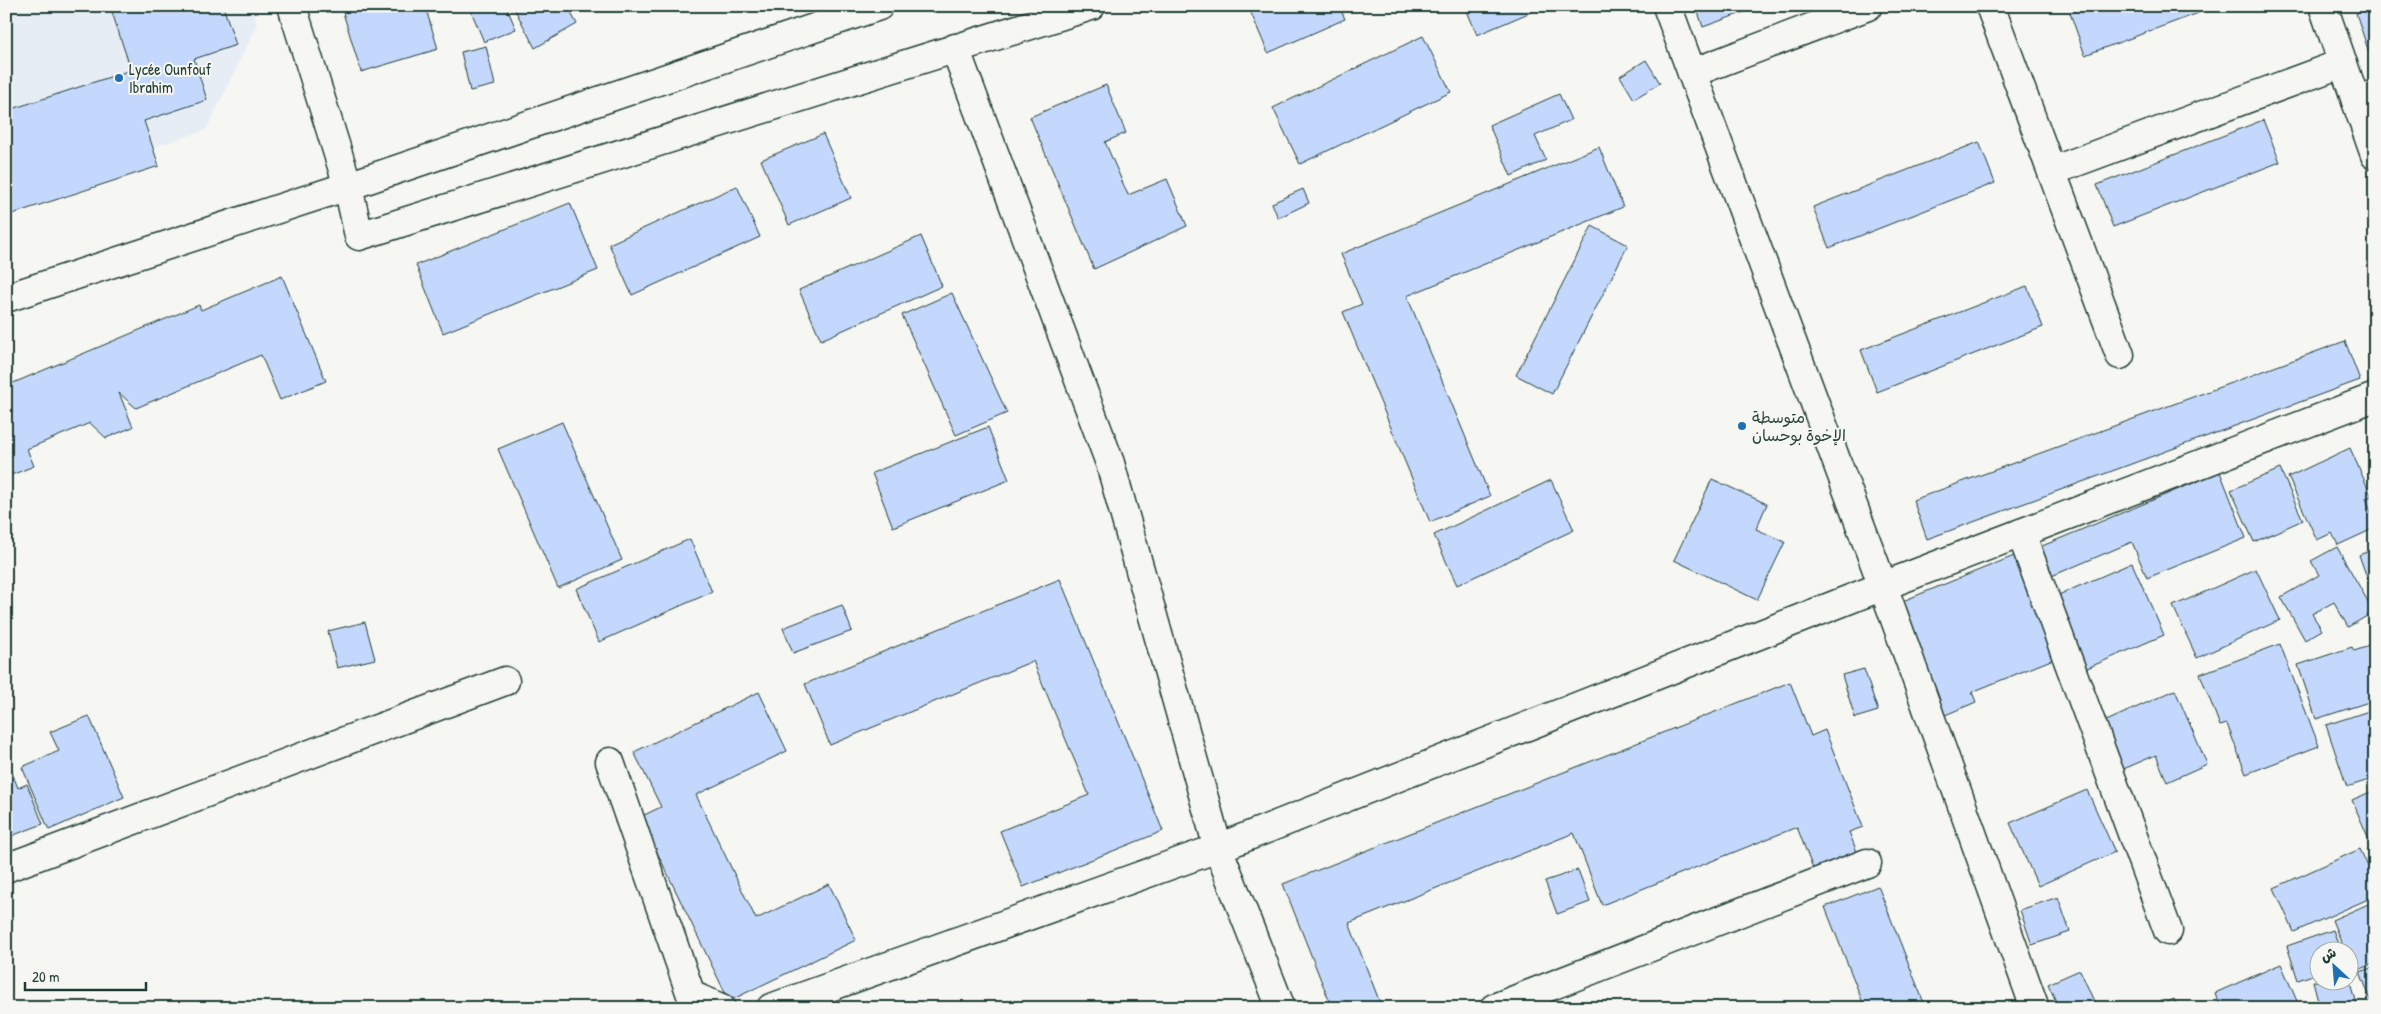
<svg xmlns="http://www.w3.org/2000/svg" width="2381" height="1014" viewBox="0 0 2381 1014" font-family="'Patrick Hand','Playpen Sans Arabic',sans-serif">
<style>
.built{fill:#e7edf5}
.building{fill:#c4d8fd;stroke:#1f3d34}
.lines{fill:none;stroke-linecap:round;stroke-linejoin:round}
.minor-casing{stroke:#1f3d34;stroke-width:31}
.minor{stroke:#f6f6f2;stroke-width:28}
.poi-dot{fill:#1f6fb2;stroke:#f6f6f2;stroke-width:2}
.labels{text-anchor:middle;dominant-baseline:central;stroke-width:4;stroke-linejoin:round;paint-order:stroke}
.poi-label{font-size:16px;fill:#1f3d34;stroke:#f6f6f2;text-anchor:start}
</style>
<rect width="100%" height="100%" fill="#f6f6f2"/>
<filter id="ink" filterUnits="userSpaceOnUse"><feTurbulence type="fractalNoise" baseFrequency=".02" numOctaves="2"/><feDisplacementMap in="SourceGraphic" scale="10" xChannelSelector="R" yChannelSelector="G"/><feConvolveMatrix kernelMatrix="1 2 1 2 8 2 1 2 1" color-interpolation-filters="sRGB"/></filter>
<g filter="url(#ink)">
<polygon class="built" points="6,6 251,6 257,25 206,130 6,195"/>
<g class="building">
<polygon points="110,6 223,6 236,45 194,59 207,100 144,121 159,166 6,216 6,111 131,70"/>
<polygon points="341,6 425,6 438,49 361,72"/>
<polygon points="469,6 506,6 516,29 484,42"/>
<polygon points="513,6 567,6 577,24 535,48"/>
<polygon points="1248,6 1339,6 1345,19 1268,53"/>
<polygon points="1465,6 1545,6 1477,35"/>
<polygon points="1696,6 1761,6 1703,27"/>
<polygon points="2087,6 2211,6 2212,8 2085,55 2070,13"/>
<polygon points="2375,7 2375,51 2369,53 2356,13"/>
<polygon points="1423,36 1451,92 1300,164 1273,108"/>
<polygon points="486,46 495,85 470,91 461,52"/>
<polygon points="1646,60 1660,83 1634,99 1620,76"/>
<polygon points="1106,85 1126,133 1105,142 1128,195 1167,179 1187,226 1094,269 1030,117"/>
<polygon points="1559,94 1571,120 1535,136 1546,160 1511,176 1489,125"/>
<polygon points="2263,120 2280,162 2113,227 2097,185"/>
<polygon points="823,134 851,198 789,225 761,160"/>
<polygon points="1979,142 1995,183 1829,248 1813,207"/>
<polygon points="1599,147 1623,207 1407,296 1490,496 1430,522 1343,312 1362,304 1341,254"/>
<polygon points="737,186 760,237 632,295 609,244"/>
<polygon points="1303,189 1309,203 1278,218 1272,203"/>
<polygon points="570,203 598,270 443,333 416,265"/>
<polygon points="1592,226 1628,245 1552,394 1516,375"/>
<polygon points="921,236 942,286 821,340 799,290"/>
<polygon points="282,276 326,381 280,400 261,355 136,408 119,393 133,427 106,438 90,423 27,449 34,466 6,477 6,386 199,305 201,310"/>
<polygon points="2027,286 2043,327 1877,392 1861,350"/>
<polygon points="952,293 1007,413 956,435 902,315"/>
<polygon points="2345,341 2360,380 1927,539 1913,500"/>
<polygon points="562,422 622,560 558,588 498,449"/>
<polygon points="988,427 1009,480 893,527 872,473"/>
<polygon points="2350,448 2375,504 2375,528 2338,545 2332,533 2317,540 2288,477"/>
<polygon points="2280,469 2303,520 2254,542 2231,490"/>
<polygon points="2220,472 2246,538 2147,578 2132,542 2047,578 2035,549"/>
<polygon points="1712,479 1767,504 1756,529 1785,542 1757,600 1674,560"/>
<polygon points="1551,480 1574,530 1457,585 1434,535"/>
<polygon points="2375,495 2375,523 2366,498"/>
<polygon points="690,539 712,592 599,642 576,589"/>
<polygon points="2337,547 2374,612 2348,627 2334,602 2312,614 2322,630 2305,640 2281,597 2319,575 2311,561"/>
<polygon points="2375,549 2375,597 2374,597 2359,555"/>
<polygon points="2014,556 2056,658 1972,692 1976,702 1938,718 1893,605"/>
<polygon points="2132,563 2164,635 2085,669 2054,597"/>
<polygon points="2256,569 2280,620 2197,658 2173,606"/>
<polygon points="1060,579 1163,831 1023,887 1000,831 1089,795 1033,661 830,745 805,684"/>
<polygon points="842,605 852,631 793,653 783,628"/>
<polygon points="365,622 375,659 337,668 328,631"/>
<polygon points="2280,644 2319,746 2246,774 2227,724 2220,726 2200,674"/>
<polygon points="2375,644 2375,700 2316,719 2298,665 2352,647 2354,651"/>
<polygon points="1864,669 1878,711 1855,718 1842,675"/>
<polygon points="1790,682 1811,736 1825,730 1863,827 1849,832 1859,857 1815,874 1797,827 1602,905 1574,833 1349,923 1382,1008 1332,1008 1283,884"/>
<polygon points="2175,690 2207,764 2167,782 2156,755 2112,774 2091,728"/>
<polygon points="759,692 787,751 696,795 756,919 829,884 856,940 729,1001 640,817 661,807 634,752"/>
<polygon points="2375,709 2375,778 2347,787 2326,725"/>
<polygon points="89,716 124,797 49,830 22,767 59,751 50,732"/>
<polygon points="6,757 18,788 27,784 43,824 6,838"/>
<polygon points="2087,790 2115,852 2038,886 2010,823"/>
<polygon points="2375,790 2375,853 2352,800"/>
<polygon points="2360,849 2375,882 2375,896 2294,932 2274,888"/>
<polygon points="1578,870 1590,902 1557,914 1545,881"/>
<polygon points="1878,886 1926,1008 1865,1008 1825,907"/>
<polygon points="2058,897 2070,932 2032,945 2020,910"/>
<polygon points="2375,901 2375,963 2354,972 2348,959 2348,952 2345,952 2332,920"/>
<polygon points="2333,930 2341,952 2318,952 2318,973 2298,980 2287,946"/>
<polygon points="2281,964 2300,1008 2267,1008 2264,1002 2250,1008 2221,1008 2215,993"/>
<polygon points="2375,967 2375,1008 2374,1008 2360,972"/>
<polygon points="2080,970 2097,1008 2059,1008 2048,984"/>
<polygon points="2348,975 2357,1008 2320,1008 2313,981 2348,982"/>
<polygon points="2174,999 2178,1008 2155,1008"/>
</g>
<g class="lines">
<g class="minor-casing">
<g id="minor">
<polyline points="292,6 348,186 359,236 1091,6"/>
<polyline points="1667,6 1883,586 2035,1008"/>
<polyline points="1990,6 2120,355"/>
<polyline points="2323,6 2356,101"/>
<polyline points="955,48 1110,463 1218,848 1281,1008"/>
<polyline points="1692,73 1868,6"/>
<polyline points="2375,94 2356,101 2375,155"/>
<polyline points="2052,171 2343,63"/>
<polyline points="6,298 348,186 879,6"/>
<polyline points="2021,533 2168,931"/>
<polyline points="610,762 691,995 721,1008"/>
<polyline points="6,868 505,681"/>
<polyline points="771,1008 1218,848 1883,586 2375,397"/>
<polyline points="1494,1008 1867,863"/>
</g>
</g>
<use href="#minor" class="minor"/>
</g>
</g>
<g class="poi-dot">
<circle cx="119" cy="78" r="5"/>
<circle cx="1742" cy="426" r="5"/>
</g>
<g class="labels">
<g class="poi-label">
<text x="129" y="69">Lycée Ounfouf<tspan x="129" dy="18">Ibrahim</tspan></text>
<text x="1752" y="417">متوسطة<tspan x="1752" dy="18">الإخوة بوحسان</tspan></text>
</g>
</g>
<rect width="2381" height="1014" fill="none" stroke="#f6f6f2" stroke-width="25"/>
<rect x="12" y="12" width="2356" height="989" fill="none" stroke="#1f3d34" stroke-width="2" filter="url(#ink)"/>
<g transform="translate(2334 966) rotate(334)"><circle r="24" fill="#f6f6f2" stroke="#a0aca6"/>
<path d="M0-4L9 19L0 12L-9 19Z" fill="#1f6fb2"/>
<text y="-8" font-size="14" font-weight="bold" text-anchor="middle" fill="#1f3d34">ش</text>
</g>
<path d="M25 982v8h121v-8" fill="none" stroke="#1f3d34" stroke-width="2.5"/>
<text x="32" y="982" font-size="15" fill="#1f3d34" stroke="#f6f6f2" stroke-width="4" paint-order="stroke">20 m</text>
</svg>
